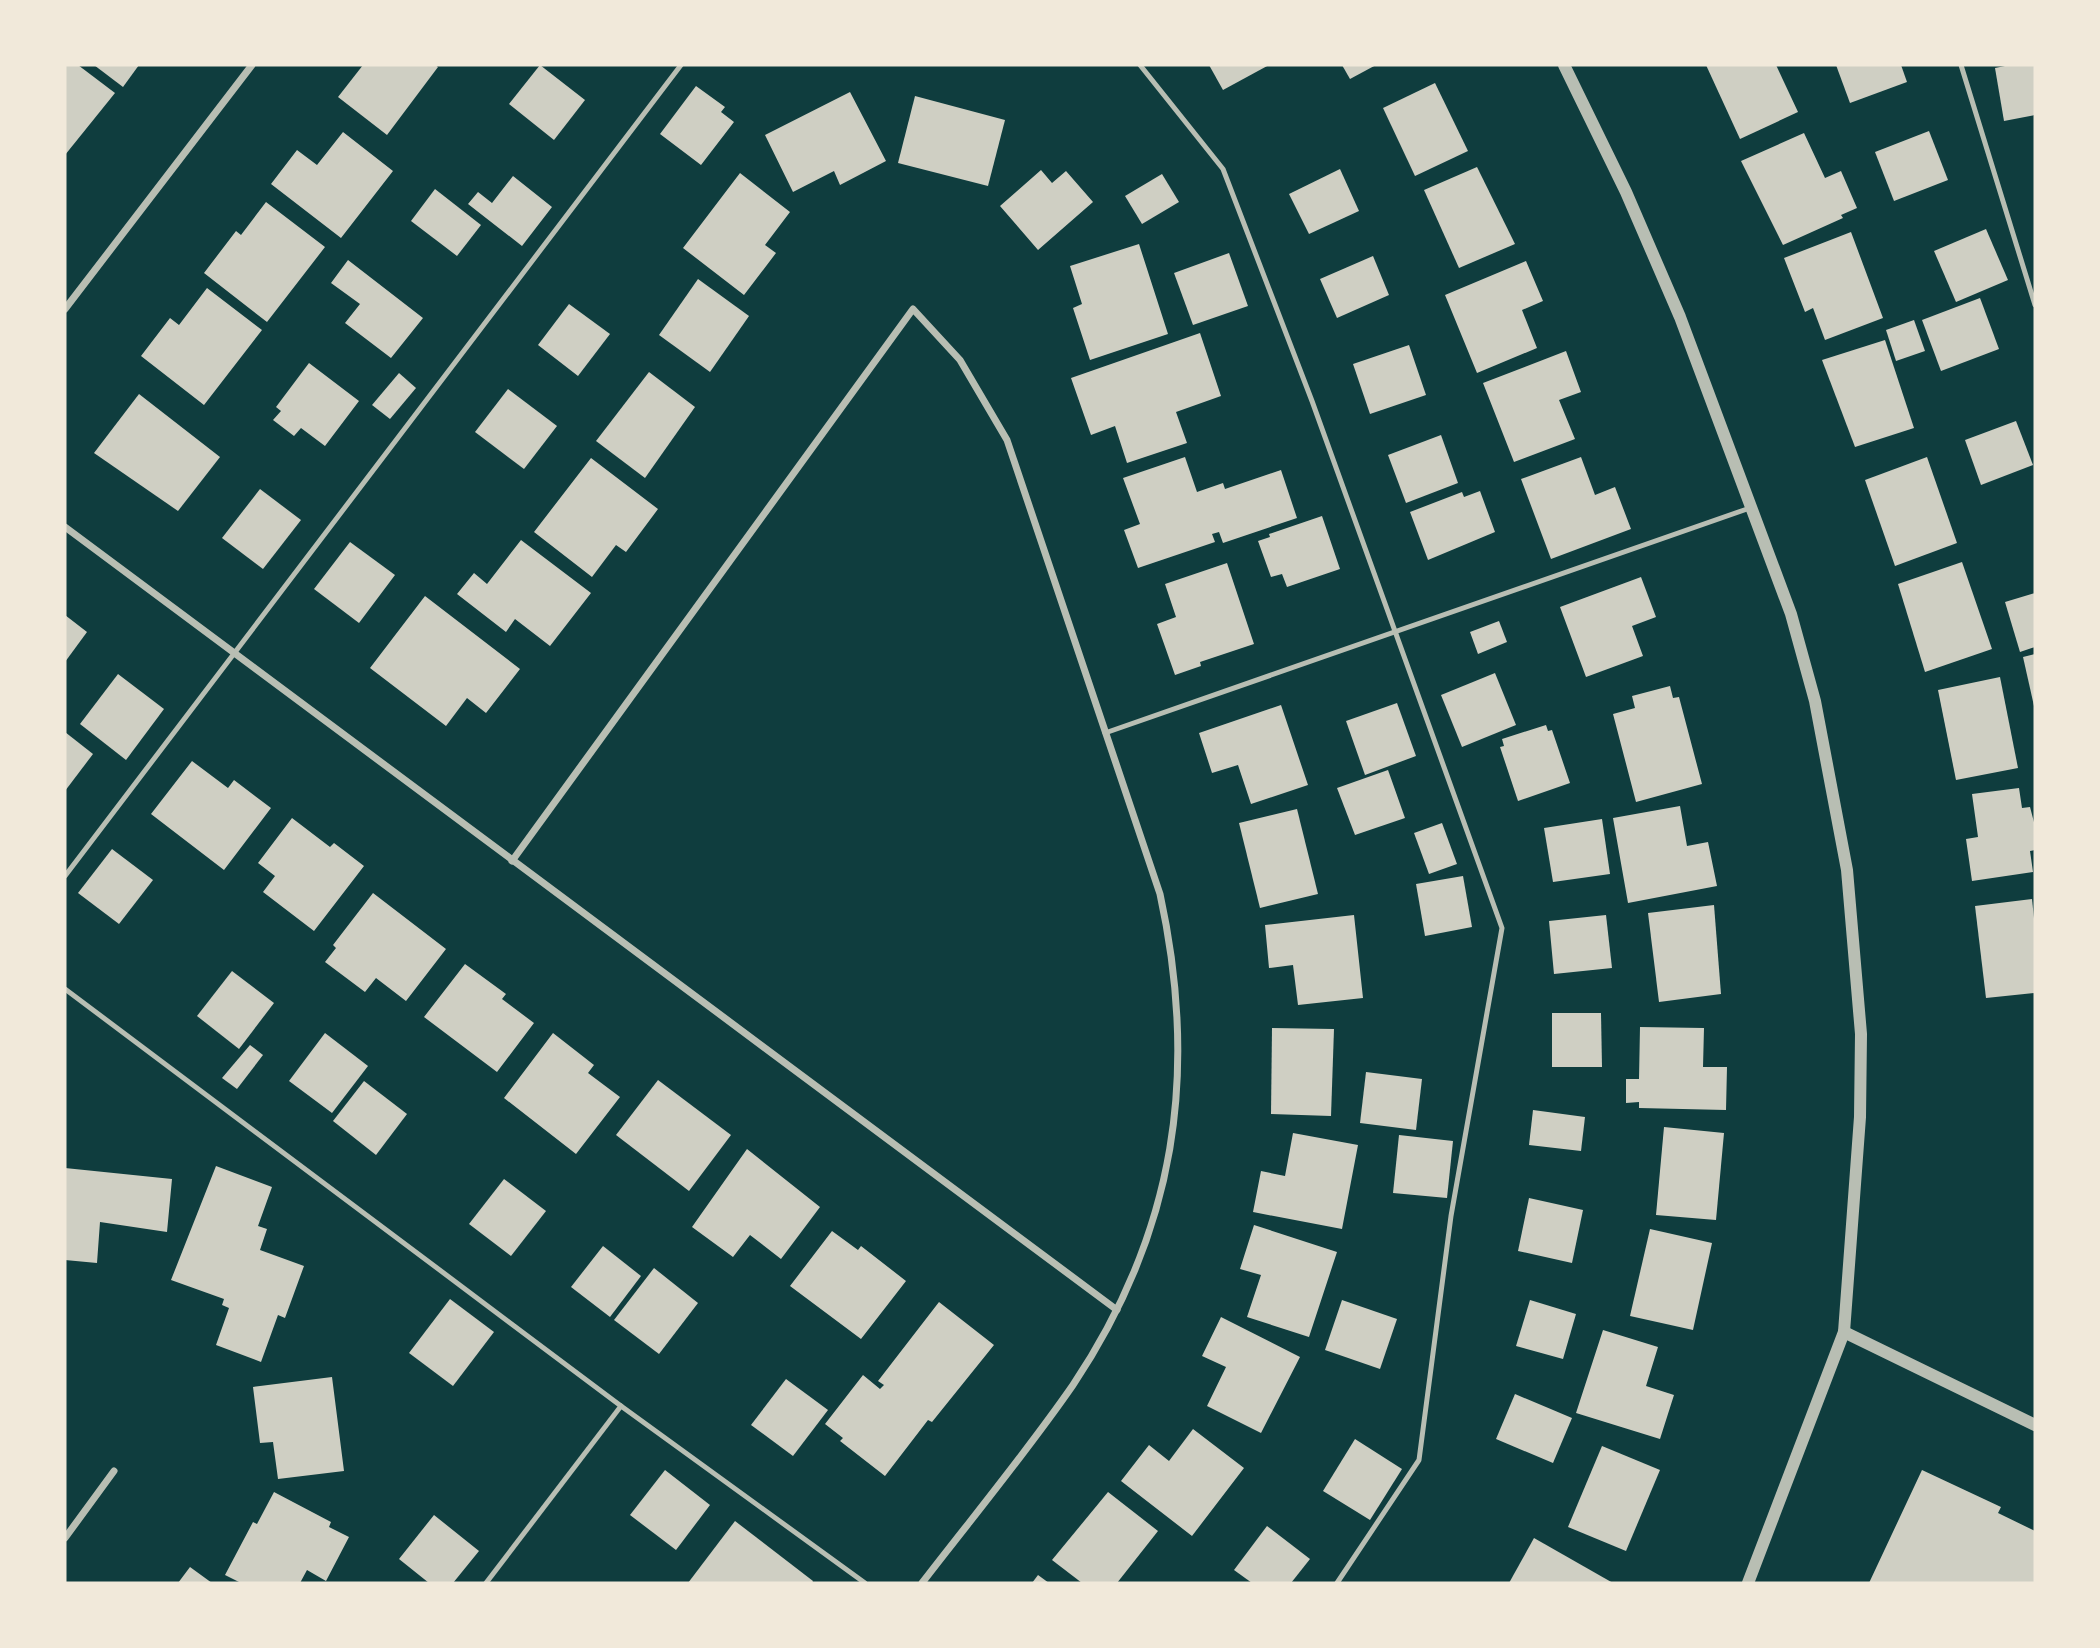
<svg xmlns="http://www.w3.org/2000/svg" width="2100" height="1648" viewBox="0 0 2100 1648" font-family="'Open Sans',sans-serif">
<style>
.building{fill:#cfcfc3}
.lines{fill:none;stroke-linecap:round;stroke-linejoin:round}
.service{stroke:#b8beb3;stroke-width:5}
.minor{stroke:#b8beb3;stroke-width:7}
.tertiary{stroke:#b8beb3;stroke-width:12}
</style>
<rect width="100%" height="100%" fill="#0f3d3e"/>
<g class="building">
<polygon points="65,65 78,65 115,93 65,155"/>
<polygon points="94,65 139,65 123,87"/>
<polygon points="363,65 435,65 438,67 387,135 338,97"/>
<polygon points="540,65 585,100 554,140 509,104"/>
<polygon points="1209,65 1269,65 1223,90"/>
<polygon points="1342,65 1376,65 1350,79"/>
<polygon points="1706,65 1776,65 1798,112 1740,139"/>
<polygon points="1836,65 1901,65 1907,82 1850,103"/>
<polygon points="2010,65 2035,65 2035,115 2004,121 1995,68"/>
<polygon points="1435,83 1468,151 1415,176 1383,108"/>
<polygon points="696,86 725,107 721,112 734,122 701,165 660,134"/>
<polygon points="850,92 886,161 840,185 834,171 793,192 765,135"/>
<polygon points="915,96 1005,120 988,186 898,163"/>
<polygon points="1929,131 1948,180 1894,201 1875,152"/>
<polygon points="343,132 393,171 341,238 271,184 297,150 317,165"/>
<polygon points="1804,133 1825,178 1841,171 1857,208 1841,215 1843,218 1783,245 1741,161"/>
<polygon points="1477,167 1515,244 1459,268 1424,190"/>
<polygon points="1340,169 1359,211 1309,234 1289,194"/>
<polygon points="1041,170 1052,183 1066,171 1093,202 1038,250 1000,206"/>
<polygon points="740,173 790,212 765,245 776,253 744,295 683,248"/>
<polygon points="1162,174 1179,202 1142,224 1125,196"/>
<polygon points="513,176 552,207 522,246 468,204 478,192 492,203"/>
<polygon points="435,189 481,225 457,256 411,221"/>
<polygon points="266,202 325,247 267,322 204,273 236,231 241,235"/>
<polygon points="1986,229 2008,280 1956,302 1934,251"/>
<polygon points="1851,232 1883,318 1825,340 1813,308 1805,312 1784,258"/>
<polygon points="1139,244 1168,334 1090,360 1073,308 1082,304 1070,266"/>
<polygon points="1229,253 1248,306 1193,325 1174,273"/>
<polygon points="1373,256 1389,295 1337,318 1320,279"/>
<polygon points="348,260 423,318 391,358 345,323 360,304 331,283"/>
<polygon points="1526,261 1543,301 1522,310 1537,348 1477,373 1445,295"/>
<polygon points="698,279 749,316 710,372 659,335"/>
<polygon points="207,288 262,330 204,405 141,356 170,318 179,325"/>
<polygon points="1980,298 1999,349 1941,371 1922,320"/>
<polygon points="569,304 610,334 578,376 538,345"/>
<polygon points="1914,320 1925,351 1896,361 1886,330"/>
<polygon points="1200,333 1221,396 1176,412 1187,443 1127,463 1115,426 1091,435 1071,378"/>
<polygon points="1885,340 1914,428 1855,447 1822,360"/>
<polygon points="1409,345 1426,395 1370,414 1353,364"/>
<polygon points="1566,351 1581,392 1559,400 1575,439 1514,462 1483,383"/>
<polygon points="309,363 359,401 325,446 301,428 294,436 273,420 281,411 276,407"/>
<polygon points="649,372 695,407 645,478 596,441"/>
<polygon points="399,373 416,388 390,419 372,405"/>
<polygon points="508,389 557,426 524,469 475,432"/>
<polygon points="139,394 220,457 178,511 94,453"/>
<polygon points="2016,421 2033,465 1981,485 1965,440"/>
<polygon points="1441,435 1458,483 1406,503 1388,455"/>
<polygon points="1185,457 1197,492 1223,483 1225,489 1281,470 1297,518 1223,543 1219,532 1212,534 1215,542 1138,568 1124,530 1140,524 1123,478"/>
<polygon points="1581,457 1595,495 1615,487 1631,529 1551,559 1521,479"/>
<polygon points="1927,457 1957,543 1895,566 1865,480"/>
<polygon points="591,458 658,509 626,552 616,545 592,577 534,532"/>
<polygon points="260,489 301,520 263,569 222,538"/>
<polygon points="1480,491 1495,532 1428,560 1410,512 1462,492 1464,497"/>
<polygon points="1322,516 1340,569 1287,587 1282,574 1271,577 1258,541 1270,537 1269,534"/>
<polygon points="521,540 591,593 550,646 515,619 506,632 457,594 474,573 487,584"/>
<polygon points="350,542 395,575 359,623 314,589"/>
<polygon points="1962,562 1992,649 1925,672 1898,584"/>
<polygon points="1227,563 1254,644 1200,662 1201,666 1175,675 1157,624 1176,617 1165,584"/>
<polygon points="1641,577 1656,617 1632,626 1643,656 1586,677 1560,607"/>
<polygon points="2035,593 2035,647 2020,652 2005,602"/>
<polygon points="425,596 520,669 486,713 467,698 446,726 370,668"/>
<polygon points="65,615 87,632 65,662"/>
<polygon points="1499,621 1507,642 1478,654 1470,632"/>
<polygon points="2035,654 2035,706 2034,706 2023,657"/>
<polygon points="1495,673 1516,725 1462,747 1441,695"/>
<polygon points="118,674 164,709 126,760 80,724"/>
<polygon points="2000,677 2018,768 1956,780 1938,690"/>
<polygon points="1670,686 1673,698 1679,697 1702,784 1636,802 1613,714 1635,708 1632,696"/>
<polygon points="1397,703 1416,756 1365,775 1346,721"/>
<polygon points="1281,705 1308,785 1251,804 1238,765 1212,773 1199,733"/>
<polygon points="1546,725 1548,731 1552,730 1570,783 1518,801 1500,747 1504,746 1502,739"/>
<polygon points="65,732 93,754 65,791"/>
<polygon points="192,761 228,788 234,780 271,808 224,870 151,814"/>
<polygon points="1388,770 1405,818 1355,835 1337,788"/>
<polygon points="2019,788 2022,808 2030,807 2035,826 2035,850 2030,851 2033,872 1972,881 1966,839 1978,837 1972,794"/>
<polygon points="1680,806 1687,846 1708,842 1717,886 1628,903 1613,818"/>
<polygon points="1297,809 1318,894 1260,908 1239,823"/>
<polygon points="292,818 330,847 334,843 364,866 314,931 263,892 275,876 258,863"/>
<polygon points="1602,819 1610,874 1553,882 1544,828"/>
<polygon points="1442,823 1457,864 1429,874 1414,833"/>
<polygon points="112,849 153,880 119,924 78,893"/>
<polygon points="1463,876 1472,927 1425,936 1416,884"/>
<polygon points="373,893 446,949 406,1001 376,978 365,992 325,962 336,948 333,945"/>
<polygon points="2032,899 2035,928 2035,993 1986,998 1975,906"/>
<polygon points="1714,905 1721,994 1659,1002 1648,913"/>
<polygon points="1354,915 1363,998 1298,1005 1293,965 1269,968 1265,925"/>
<polygon points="1606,915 1612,968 1554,974 1549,921"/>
<polygon points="465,964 506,994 502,999 534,1023 497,1072 424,1017"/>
<polygon points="232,971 274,1003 239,1049 197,1016"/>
<polygon points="1552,1013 1601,1013 1602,1067 1552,1067"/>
<polygon points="1640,1027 1704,1028 1703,1067 1727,1067 1726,1110 1639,1108 1639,1102 1626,1103 1626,1079 1639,1079"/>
<polygon points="1272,1028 1334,1029 1331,1116 1271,1114"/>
<polygon points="325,1033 368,1066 332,1113 289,1081"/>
<polygon points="553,1033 594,1065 588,1073 620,1097 576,1154 504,1098"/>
<polygon points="250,1045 263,1055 237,1089 222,1078"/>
<polygon points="1366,1072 1422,1079 1416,1130 1360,1123"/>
<polygon points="658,1080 731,1135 689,1191 616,1135"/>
<polygon points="364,1081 407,1114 376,1155 333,1121"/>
<polygon points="1533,1110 1585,1117 1581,1151 1529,1145"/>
<polygon points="1664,1127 1724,1133 1716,1220 1656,1215"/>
<polygon points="1293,1133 1358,1145 1342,1229 1253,1212 1261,1171 1285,1176"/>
<polygon points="1399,1135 1453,1141 1447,1198 1393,1193"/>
<polygon points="747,1149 820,1207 781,1259 750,1235 733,1257 692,1227"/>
<polygon points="216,1166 272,1187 258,1226 267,1229 260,1250 304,1266 285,1318 278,1315 261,1362 216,1345 229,1308 222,1305 224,1299 171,1280"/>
<polygon points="65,1168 172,1179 167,1232 100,1222 97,1263 65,1260"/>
<polygon points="504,1179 546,1211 511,1256 469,1224"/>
<polygon points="1529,1198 1583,1210 1572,1263 1518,1251"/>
<polygon points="1254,1225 1337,1252 1309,1337 1247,1317 1261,1275 1240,1269"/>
<polygon points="1650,1229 1712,1243 1693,1330 1630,1316"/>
<polygon points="832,1231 858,1250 861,1246 906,1281 861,1339 790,1286"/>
<polygon points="603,1246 641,1276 610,1317 571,1287"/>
<polygon points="654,1268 698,1303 659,1354 614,1320"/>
<polygon points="450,1299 494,1332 453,1386 409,1353"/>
<polygon points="1342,1300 1397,1319 1380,1369 1325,1350"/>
<polygon points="1530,1300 1576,1314 1563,1359 1516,1346"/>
<polygon points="939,1302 994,1345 932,1422 928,1420 885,1476 840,1441 843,1438 825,1424 863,1375 880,1389 884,1385 878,1381"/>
<polygon points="1221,1317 1300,1357 1261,1433 1207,1406 1226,1367 1202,1356"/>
<polygon points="1603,1330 1658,1347 1646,1386 1674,1395 1660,1439 1576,1413"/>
<polygon points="332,1377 344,1471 278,1479 273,1442 260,1443 253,1387"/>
<polygon points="786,1379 828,1410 793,1456 751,1425"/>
<polygon points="1515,1394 1572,1418 1553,1463 1496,1439"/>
<polygon points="1193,1429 1244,1468 1192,1536 1121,1481 1149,1445 1169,1461"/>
<polygon points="1355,1439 1402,1469 1370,1520 1323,1491"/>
<polygon points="1602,1446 1660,1470 1626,1551 1568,1527"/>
<polygon points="665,1470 710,1505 676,1550 630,1515"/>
<polygon points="1922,1470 2001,1507 1998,1513 2035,1531 2035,1583 1869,1583"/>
<polygon points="274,1492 331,1522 329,1527 349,1537 326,1581 307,1570 300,1583 241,1583 225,1575 253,1522 257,1524"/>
<polygon points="1108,1492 1158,1531 1117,1583 1082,1583 1052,1560"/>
<polygon points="434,1515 479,1551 453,1583 429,1583 399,1559"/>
<polygon points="735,1521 813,1581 812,1583 688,1583"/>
<polygon points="1267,1526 1310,1559 1291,1583 1252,1583 1234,1570"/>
<polygon points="1534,1538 1613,1583 1509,1583"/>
<polygon points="190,1567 212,1583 178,1583"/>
<polygon points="1038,1575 1049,1583 1032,1583"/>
</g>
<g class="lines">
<g class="service">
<polyline points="1140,65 1223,169 1312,401 1502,928 1451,1216 1419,1460 1337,1583"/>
<polyline points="1961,65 2035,305"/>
<polyline points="1105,733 1750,508"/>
<polyline points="65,876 681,65"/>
<polyline points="65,989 621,1406 865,1583"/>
<polyline points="486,1583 621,1406"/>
</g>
<g class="minor">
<polyline points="65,309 252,65"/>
<polyline points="65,527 1117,1310"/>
<path d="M512 861 913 309 960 360 1007 440 1160 894C1199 1073 1176 1231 1073 1385 1026 1453 972 1518 922 1583"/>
<polyline points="65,1538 114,1471"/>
</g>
<g class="tertiary">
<polyline points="1564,65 1626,192 1680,317 1791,614 1815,701 1847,870 1861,1034 1860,1117 1844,1332 1748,1583"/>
<polyline points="1844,1332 2035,1425"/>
</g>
</g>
<rect width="2100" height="1648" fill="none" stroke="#f1e9da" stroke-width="133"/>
</svg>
